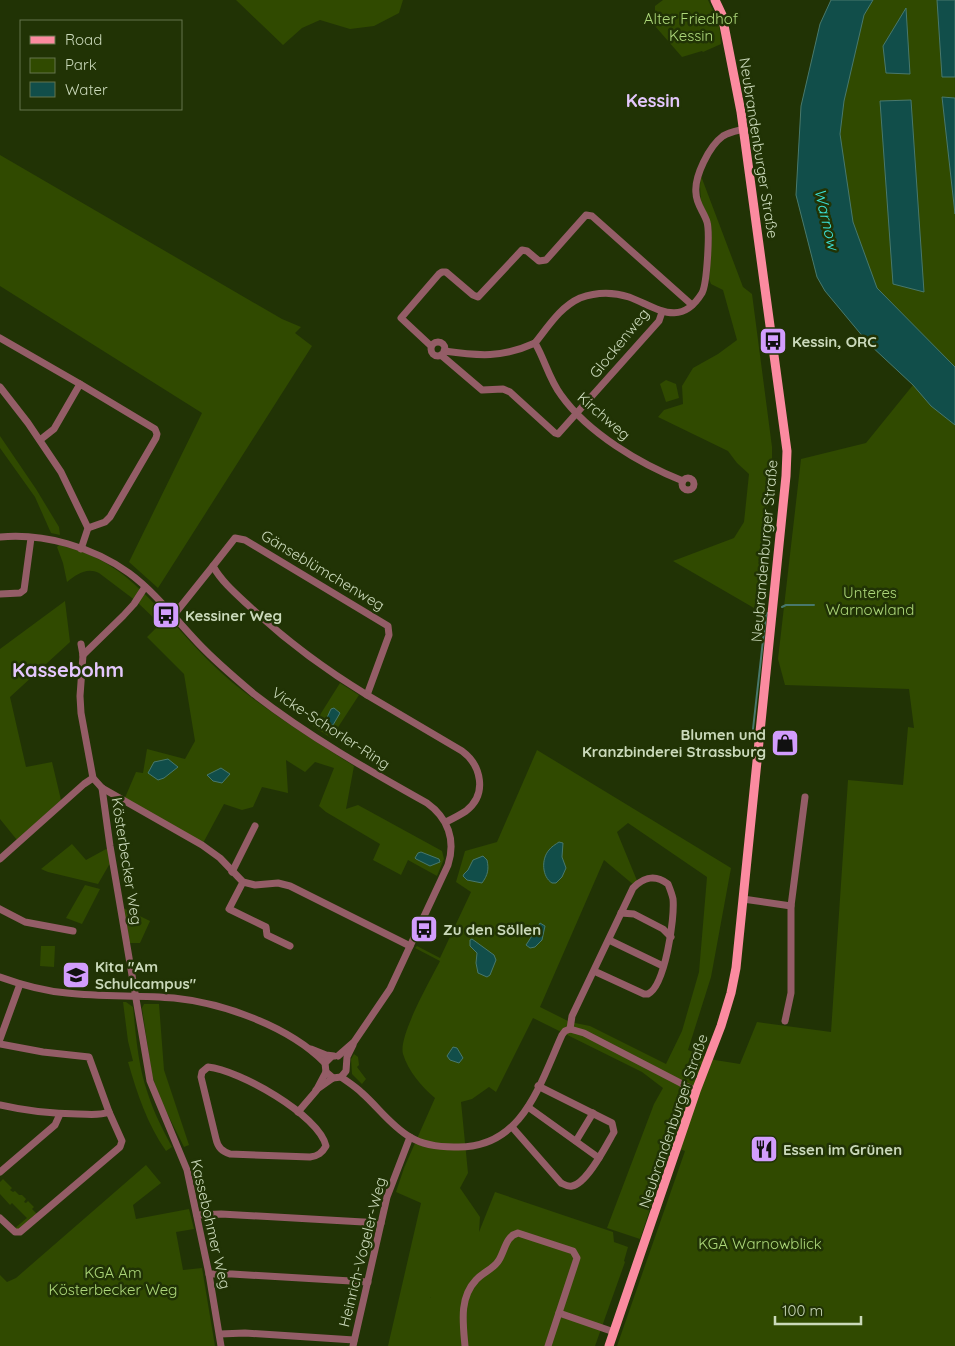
<svg xmlns="http://www.w3.org/2000/svg" width="955" height="1346" viewBox="0 0 955 1346" font-family="Quicksand,sans-serif">
<style>
.green{fill:#304a00;fill-rule:evenodd}
.water{fill:#114e4a;stroke:#48786c}
.lines{fill:none;stroke-linecap:round;stroke-linejoin:round}
.stream{stroke:#48786c;stroke-width:2}
.minor{stroke:#945d67;stroke-width:7}
.major{stroke:#fb8ba0;stroke-width:9}
.labels{text-anchor:middle;dominant-baseline:central;stroke-width:5;stroke-linejoin:round;paint-order:stroke}
.park-label{font-size:15px;fill:#add87a;stroke:#213305}
.street-label{font-size:15px;fill:#cad9ba;stroke:#213305}
.poi-label{font-size:15px;font-weight:bold;fill:#cad9ba;stroke:#213305;text-anchor:start}
.water-label{font-size:16px;font-style:italic;fill:#3ce0d6;stroke:#213305}
.quarter-label{font-size:18px;font-weight:bold;fill:#e4c7fd;stroke:#213305}
.district-label{font-size:20px;font-weight:bold;fill:#e4c7fd;stroke:#213305}
</style>
<rect width="100%" height="100%" fill="#213305"/>
<g class="green">
<polygon points="236,0 403,0 399,13 374,26 350,29 320,20 302,28 283,45"/>
<polygon points="663,0 708,0 719,23 721,44 703,52 702,51 682,57 655,26 655,6"/>
<path d="M831 0H955V1346H617L685 1151 671 1146 640 1239 607 1228 654 1104 663 1088 642 1072 533 1018 496 1092 489 1087 472 1099 461 1102 468 1173 460 1188 480 1217 479 1232 495 1192 613 1232 614 1242 628 1247 624 1261 625 1262 595 1346H430V1298L435 1284 430 1298V1346H388L421 1203 396 1192 404 1168 435 1098C422 1087 408 1071 403 1054 398 1036 431 979 440 961L415 948 417 946 440 958 471 892 456 882 465 851 497 842 537 750 731 868 711 977 688 1050 715 1060 740 1064 757 1022 831 1032 848 780 903 785 908 727 914 728 909 689 785 685 778 659 801 459 866 443 913 385 869 344 825 291 817 277 796 196 801 106 820 24ZM628 823 707 877 699 972 682 1031 666 1064 590 1026 570 1022 540 1007 604 860 635 886 638 883 617 832Z"/>
<polygon points="0,155 282,319 301,327 295,333 312,346 158,588 129,562 202,413 0,286"/>
<polygon points="701,176 743,287 752,294 772,447 772,466 759,587 754,608 673,561 734,538 744,522 749,474 737,463 728,451 658,417 664,410 683,404 682,386 693,368 718,354 737,340 723,290 711,284 709,279 712,236 711,224 701,202 700,186"/>
<polygon points="666,380 676,384 679,398 666,402 660,384"/>
<polygon points="0,436 36,489 59,527 60,535 51,533 35,497 0,448"/>
<path d="M59 545C106 556 131 578 163 613L162 615 166 619 168 617C189 640 209 663 233 683 271 714 313 740 354 766L346 809 358 805 442 851 444 859 437 876 408 860 401 875 373 860 380 844 326 812 319 806 334 768 315 762 305 772 286 760 288 793 262 787 253 807 242 810 224 804 202 845 124 800 136 772 143 773 147 749 185 759 195 741 184 674 147 637 160 624 136 601 99 573C87 567 77 574 67 582L63 563 57 547Z"/>
<polygon points="65,601 70,642 10,697 26,767 52,762 61,800 17,840 0,819 0,649"/>
<polygon points="340,683 359,695 331,738 313,726"/>
<polygon points="72,844 86,860 108,848 111,864 109,865 98,884 48,872 41,869"/>
<polygon points="85,885 100,889 82,924 66,918"/>
<polygon points="121,907 150,921 140,943 127,943"/>
<polygon points="41,946 55,946 54,967 40,966"/>
<path d="M123 1002H126L133 1007C136 1036 138 1066 148 1094 154 1113 163 1130 172 1147L166 1151C147 1124 137 1093 128 1062L133 1061 128 1041Z"/>
<polygon points="144,1004 159,1004 164,1070 189,1145 184,1147 160,1099 152,1075 142,1008"/>
<polygon points="354,1054 358,1057 359,1065 357,1067 366,1079 362,1084 352,1074 351,1059"/>
<polygon points="146,1165 161,1183 133,1205 136,1219 189,1209 194,1229 176,1232 183,1270 202,1268 215,1346 0,1346 0,1275 7,1282 16,1278"/>
<polygon points="3,1179 12,1188 10,1190 13,1192 15,1191 19,1195 22,1195 26,1199 24,1202 26,1203 28,1201 34,1207 32,1209 37,1214 19,1230 15,1228 27,1218 12,1203 10,1205 0,1194 0,1182"/>
</g>
<g class="water">
<polygon points="831,0 873,0 864,15 844,101 840,134 853,222 877,288 955,367 955,425 931,406 913,385 869,344 825,291 817,277 796,195 801,106 820,24"/>
<polygon points="937,0 955,0 955,77 942,77"/>
<polygon points="906,8 910,74 886,73 883,46"/>
<polygon points="942,97 955,98 955,214"/>
<polygon points="911,100 924,292 893,284 880,101"/>
<polygon points="334,708 340,713 333,725 329,725 325,722 331,709"/>
<polygon points="168,759 178,767 164,778 158,780 148,773 154,762"/>
<polygon points="221,768 230,774 222,783 213,781 207,775"/>
<path d="M559 842 563 843 562 857 566 868 562 877 556 883H552C542 877 541 859 549 850 551 847 556 844 559 842Z"/>
<polygon points="421,852 439,859 440,862 430,866 416,859 415,858 418,853"/>
<path d="M483 856 487 860C489 869 488 875 482 883L467 880 463 876 464 874 468 870 473 860Z"/>
<polygon points="540,923 545,926 542,940 535,947 530,948 526,945 528,942"/>
<polygon points="472,939 494,955 496,960 490,975 487,977 478,973 476,963 477,953 470,946 470,940"/>
<polygon points="453,1047 457,1048 463,1058 459,1063 450,1060 447,1056"/>
</g>
<g class="lines">
<g class="stream">
<polyline points="782,607 786,605 814,605"/>
<polyline points="753,729 766,614 768,613"/>
</g>
<g class="minor">
<polyline points="0,338 80,384"/>
<circle cx="438" cy="349" r="7"/>
<path d="M535 343C548 327 560 307 580 298 596 292 614 292 629 297 656 307 680 329 702 293 707 284 710 232 707 222 704 212 696 204 696 193 694 177 709 146 723 136 729 132 736 131 744 129"/>
<polyline points="431,346 401,318 439,274 442,272 446,272 473,295 478,297 522,250 527,251 539,261 546,260 586,215 592,216 692,305"/>
<path d="M444 351C479 356 502 358 535 343 545 360 549 379 561 395 588 433 640 464 683 481"/>
<polyline points="441,355 482,390 503,389 510,392 555,433 558,434 659,321 662,312"/>
<polyline points="0,387 28,423 61,472 88,528 81,549"/>
<polyline points="40,440 54,429 80,384 155,429 157,434 156,438 110,517 105,522 88,528"/>
<circle cx="688" cy="484" r="6"/>
<path d="M0 537C44 533 93 547 129 573 155 592 176 620 198 643 215 661 235 678 254 694 308 736 368 770 427 803 448 818 456 840 448 865L390 989 354 1042 338 1056"/>
<path d="M235 538 245 540 388 626 389 635 367 695C324 669 285 640 248 605 236 594 221 581 213 566Z"/>
<polyline points="0,594 20,593 24,590 31,538"/>
<polyline points="173,616 213,566"/>
<polyline points="81,644 83,655 80,696 81,713 93,778 102,788 202,845 220,858 243,882 255,885 278,883 290,886 410,946"/>
<polyline points="83,655 123,616 134,604 145,587"/>
<path d="M367 695 462 751C481 765 488 794 466 811 460 815 452 819 446 822"/>
<polyline points="102,788 110,846 150,1081 187,1170 209,1274 221,1346"/>
<polyline points="0,859 84,784 93,778"/>
<polyline points="232,872 255,826"/>
<polyline points="243,882 229,909 266,927 267,935 290,946"/>
<polyline points="743,899 791,906"/>
<polyline points="0,909 25,922 73,931"/>
<polyline points="621,913 634,914 663,929 671,937"/>
<polyline points="609,940 663,966"/>
<path d="M0 977C22 985 44 991 67 993 102 997 138 995 174 998 224 1003 290 1027 325 1063"/>
<polyline points="785,1021 791,993 791,906 805,797"/>
<path d="M570 1029 572 1016 633 888C644 877 655 874 668 884 670 889 672 894 673 899 675 918 665 986 648 994H644L594 971"/>
<polyline points="0,1039 20,984"/>
<polyline points="0,1044 43,1052 89,1057 109,1112 122,1141 120,1147 20,1232 15,1232 0,1218"/>
<polyline points="311,1049 326,1055 334,1056"/>
<polyline points="331,1057 325,1063 326,1072 333,1078 341,1077 346,1071 347,1057 353,1045"/>
<path d="M208 1067C239 1070 319 1115 326 1146 322 1153 318 1156 310 1157L230 1154C222 1151 218 1148 216 1139L201 1077 202 1072Z"/>
<path d="M341 1077C348 1082 356 1087 362 1093 378 1107 391 1126 410 1137 423 1145 439 1147 454 1147 522 1150 539 1086 562 1035L565 1031 570 1029 584 1033 696 1091"/>
<polyline points="316,1090 333,1078"/>
<path d="M0 1105C26 1111 51 1114 78 1114 89 1114 98 1116 109 1112"/>
<polyline points="528,1107 599,1158"/>
<polyline points="298,1112 316,1091 326,1072"/>
<path d="M512 1127 561 1183C565 1185 568 1187 572 1186 587 1184 607 1144 614 1132L612 1123 538 1086"/>
<polyline points="576,1141 593,1113"/>
<polyline points="0,1172 55,1125 60,1114"/>
<polyline points="197,1215 221,1214 381,1223"/>
<polyline points="209,1274 232,1274 368,1282"/>
<polyline points="559,1313 614,1332"/>
<polyline points="220,1334 245,1333 354,1340"/>
<polyline points="353,1346 387,1197 410,1137"/>
<path d="M465 1346C463 1323 459 1298 476 1280 483 1272 494 1269 499 1260 505 1250 506 1236 518 1233L573 1251 577 1258 548 1346"/>
</g>
<polyline class="major" points="609,1346 696,1091 721,1026 731,993 736,968 786,476 787,451 741,112 722,15 715,0"/>
</g>
<defs>
<g id="bus-square" transform="scale(1.4375)"><rect x="-9" y="-9" width="18" height="18" rx="4" fill="#d29dfd" stroke="#213305"/><path d="M-5-6H5V4H4V6H2V4H-2V6H-4V4H-5ZM-3.5-4V0h7V-4ZM-3.5 1.2v1.5H-2V1.2ZM2 1.2v1.5H3.5V1.2Z" fill="#111"/></g>
<g id="shop-square" transform="scale(1.4375)"><rect x="-9" y="-9" width="18" height="18" rx="4" fill="#d29dfd" stroke="#213305"/><path d="M-5-2.5h2.3a2.7 3.5 0 0 1 5.4 0H5L5.5 6h-11ZM-1.5-2.5h3a1.5 2.3 0 0 0-3 0Z" fill="#111"/></g>
<g id="school-square" transform="scale(1.4375)"><rect x="-9" y="-9" width="18" height="18" rx="4" fill="#d29dfd" stroke="#213305"/><path d="M0-5L7-2L0 1L-7-2ZM-4 1L0 2.5L4 1V4Q0 6-4 4Z" fill="#111"/></g>
<g id="restaurant-square" transform="scale(1.4375)"><rect x="-9" y="-9" width="18" height="18" rx="4" fill="#d29dfd" stroke="#213305"/><path d="M-5-6h1v4h1v-4h1v4h1v-4h1v5L-1.5 .5V6h-2V.5L-5-1ZM5-6V6H3V1.5H1.5Q1.5-4 5-6Z" fill="#111"/></g>
</defs>
<g fill-rule="evenodd">
<use href="#bus-square" x="773" y="341"/>
<use href="#bus-square" x="166" y="615"/>
<use href="#shop-square" x="785" y="743"/>
<use href="#bus-square" x="424" y="929"/>
<use href="#school-square" x="76" y="975"/>
<use href="#restaurant-square" x="764" y="1149"/>
</g>
<g class="labels">
<g class="park-label">
<text x="691" y="18">Alter Friedhof<tspan x="691" dy="17">Kessin</tspan></text>
<text x="870" y="592">Unteres<tspan x="870" dy="17">Warnowland</tspan></text>
<text x="760" y="1243">KGA Warnowblick</text>
<text x="113" y="1272">KGA Am<tspan x="113" dy="17">Kösterbecker Weg</tspan></text>
</g>
<g class="street-label">
<text transform="translate(759 148) rotate(81)">Neubrandenburger Straße</text>
<text transform="translate(619 343) rotate(-51)">Glockenweg</text>
<text transform="translate(604 416) rotate(41)">Kirchweg</text>
<text transform="translate(764 551) rotate(-85)">Neubrandenburger Straße</text>
<text transform="translate(323 570) rotate(31)">Gänseblümchenweg</text>
<text transform="translate(331 728) rotate(33)">Vicke-Schorler-Ring</text>
<text transform="translate(127 861) rotate(81)">Kösterbecker Weg</text>
<text transform="translate(673 1121) rotate(-71)">Neubrandenburger Straße</text>
<text transform="translate(211 1224) rotate(77)">Kassebohmer Weg</text>
<text transform="translate(362 1252) rotate(-76)">Heinrich-Vogeler-Weg</text>
</g>
<g class="poi-label">
<text x="792" y="341">Kessin, ORC</text>
<text x="185" y="615">Kessiner Weg</text>
<text x="766" y="734" text-anchor="end">Blumen und<tspan x="766" dy="17">Kranzbinderei Strassburg</tspan></text>
<text x="443" y="929">Zu den Söllen</text>
<text x="95" y="966">Kita "Am<tspan x="95" dy="17">Schulcampus"</tspan></text>
<text x="783" y="1149">Essen im Grünen</text>
</g>
<g class="water-label">
<text transform="translate(827 219) rotate(77)">Warnow</text>
</g>
<g class="quarter-label">
<text x="653" y="100">Kessin</text>
</g>
<g class="district-label">
<text x="68" y="669">Kassebohm</text>
</g>
</g>
<rect x="20" y="20" width="162" height="90" fill="#213305" stroke="#65754d"/>
<rect x="30" y="36" width="25" height="8" fill="#fb8ba0" stroke="#65754d"/>
<text x="65" y="45" font-size="15" fill="#cad9ba">Road</text>
<rect x="30" y="58" width="25" height="15" fill="#304a00" stroke="#65754d"/>
<text x="65" y="70" font-size="15" fill="#cad9ba">Park</text>
<rect x="30" y="82" width="25" height="15" fill="#114e4a" stroke="#65754d"/>
<text x="65" y="95" font-size="15" fill="#cad9ba">Water</text>
<path d="M775 1316v8h86v-8" fill="none" stroke="#cad9ba" stroke-width="2.5"/>
<text x="782" y="1316" font-size="15" fill="#cad9ba" stroke="#213305" stroke-width="4" paint-order="stroke">100 m</text>
</svg>
